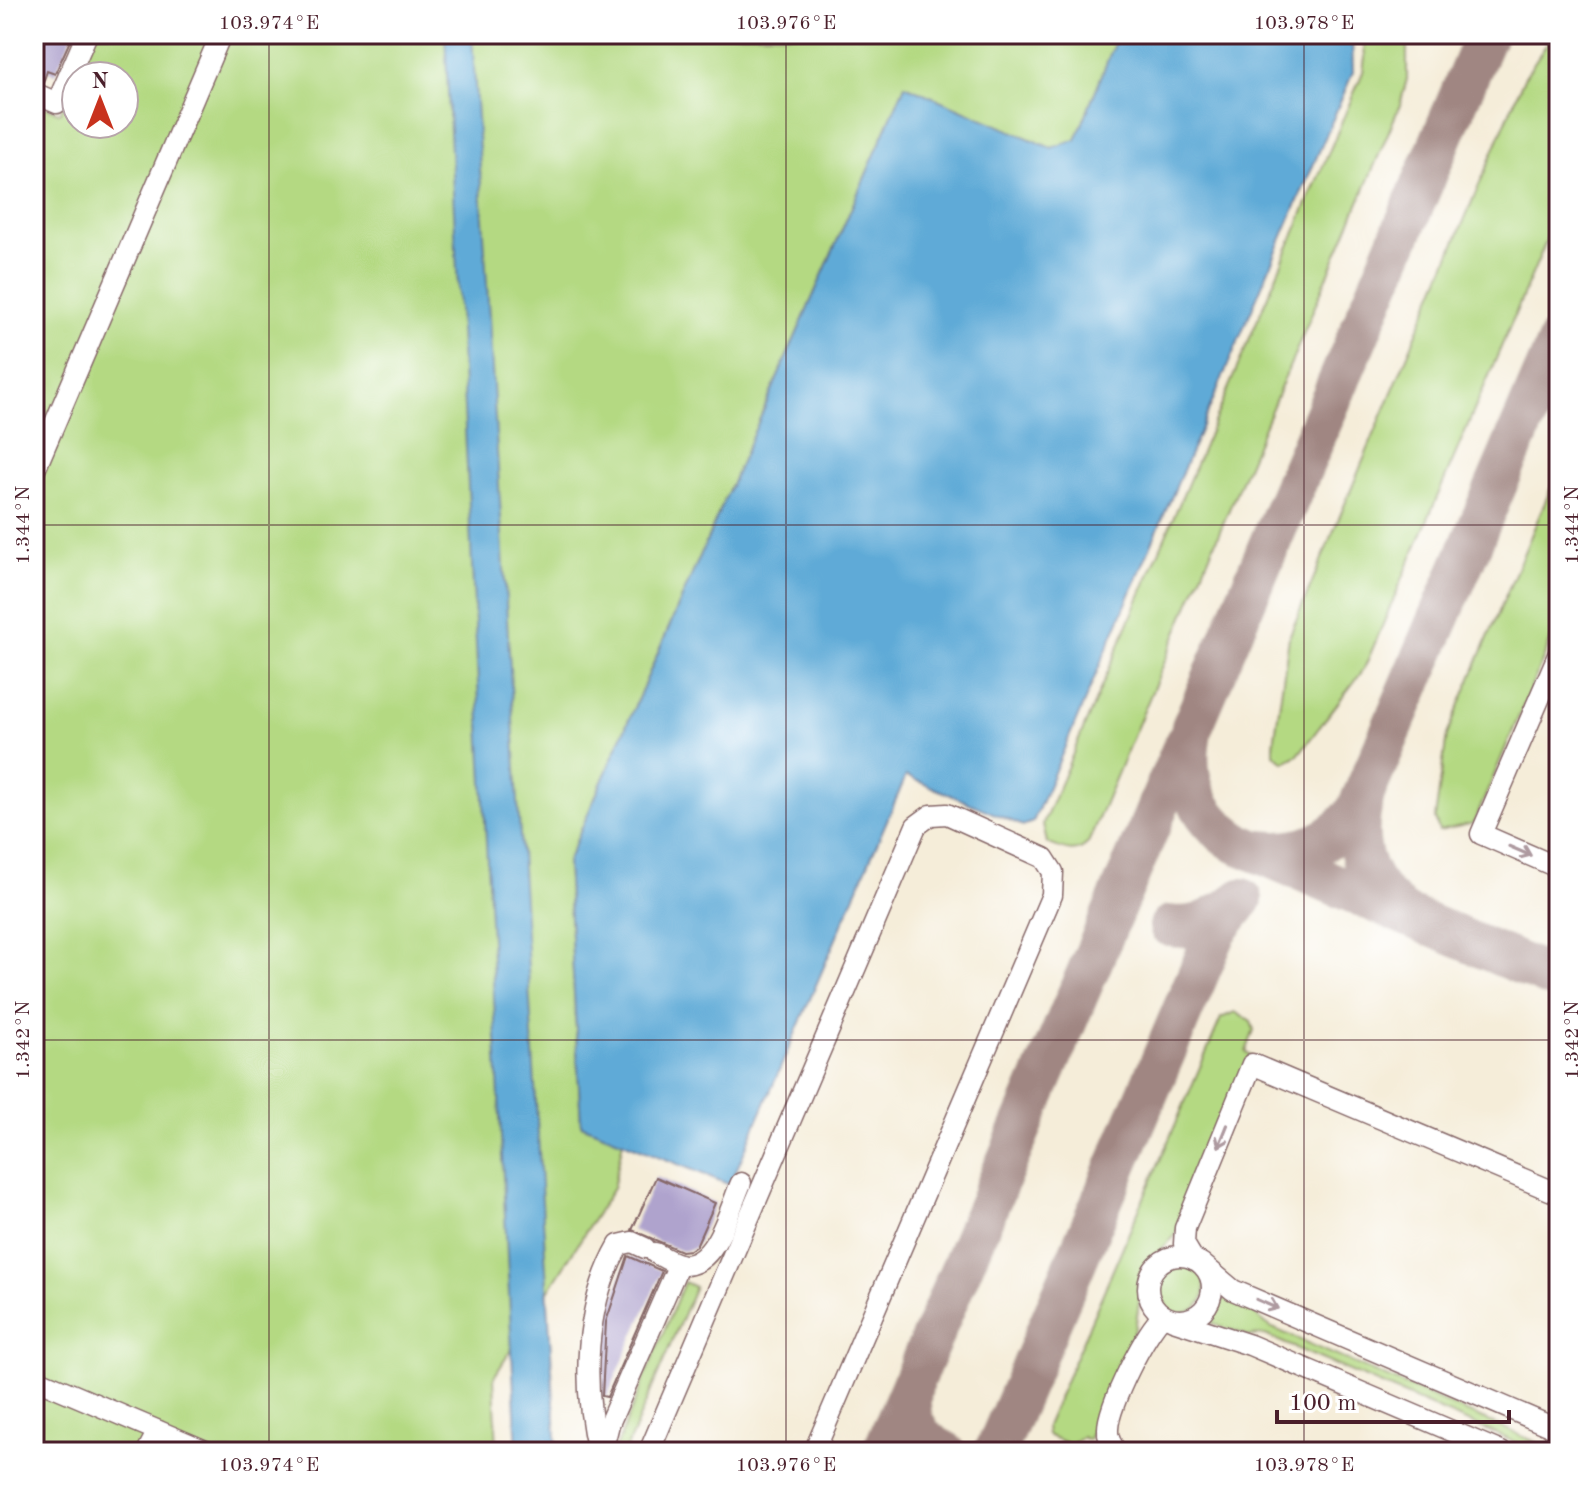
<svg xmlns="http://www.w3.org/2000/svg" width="1593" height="1486" viewBox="0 0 1593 1486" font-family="'Old Standard TT',serif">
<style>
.green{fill:#b4d982;stroke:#7f7c56;stroke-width:2}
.water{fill:#5faad7;stroke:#546481;stroke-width:2}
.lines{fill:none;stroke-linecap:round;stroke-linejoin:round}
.taxiway{stroke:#a08682;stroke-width:42}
.building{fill:#afa3cd}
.minor-casing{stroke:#866768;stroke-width:23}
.minor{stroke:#fff;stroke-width:20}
.oneway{stroke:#ae9aa0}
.ticks{fill:none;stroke:#4a1f2b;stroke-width:2;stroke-opacity:0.45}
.neatline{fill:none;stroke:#4a1f2b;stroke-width:3}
.ticks-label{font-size:20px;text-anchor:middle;fill:#4a1f2b}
</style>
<rect width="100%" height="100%" fill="#fff"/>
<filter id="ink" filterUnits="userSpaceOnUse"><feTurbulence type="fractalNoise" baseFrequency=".0125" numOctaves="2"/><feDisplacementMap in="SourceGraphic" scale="16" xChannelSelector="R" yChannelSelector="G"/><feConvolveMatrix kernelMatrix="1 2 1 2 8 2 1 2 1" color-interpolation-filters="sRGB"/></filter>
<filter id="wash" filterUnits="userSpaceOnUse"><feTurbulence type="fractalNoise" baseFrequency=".006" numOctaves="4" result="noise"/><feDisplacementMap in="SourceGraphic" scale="32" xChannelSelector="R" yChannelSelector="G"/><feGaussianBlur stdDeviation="1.8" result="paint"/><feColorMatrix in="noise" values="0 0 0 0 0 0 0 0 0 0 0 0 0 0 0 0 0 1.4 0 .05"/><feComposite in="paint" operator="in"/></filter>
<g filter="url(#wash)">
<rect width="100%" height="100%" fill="#f5edd9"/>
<g class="green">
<polygon points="94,34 1118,34 1076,140 1051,148 905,85 567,862 581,1124 623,1141 613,1188 494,1377 497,1452 34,1452 34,102 60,113 76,76 76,124 124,124 124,76 76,76"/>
<path d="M1363 34H1407V79L1400 105 1088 843C1075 857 1063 849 1047 843L1043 824 1363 72 1365 57Z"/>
<polygon points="1553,34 1559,34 1559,211 1364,669 1298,755 1284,762 1274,754 1274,744 1289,637 1524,78"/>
<polygon points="1559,469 1559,621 1474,823 1439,831 1435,818 1447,735"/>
<polygon points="1235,1012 1251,1022 1254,1030 1246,1052 1251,1055 1175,1236 1145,1265 1135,1329 1088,1440 1082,1437 1071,1445 1047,1435 1046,1426 1221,1018"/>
<circle cx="1181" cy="1289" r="24"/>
<polygon points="684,1282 695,1287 625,1452 614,1452"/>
<polygon points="1225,1298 1249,1309 1270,1327 1559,1452 1538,1452 1265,1335 1249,1336 1211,1323 1210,1319"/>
</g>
<g class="water">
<polygon points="445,34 472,34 557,1452 517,1452"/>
<polygon points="1118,34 1352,34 1353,72 1033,822 1023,826 906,776 730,1185 581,1125 567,862 905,85 1051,148 1076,140"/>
</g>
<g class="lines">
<g class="taxiway">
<path d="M1486 34 1192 727C1181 776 1194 815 1237 843L1559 980"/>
<path d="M1363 799C1352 841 1362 880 1397 908"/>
<path d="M1262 851C1301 856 1335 842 1357 810L1559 339"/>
<path d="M1170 926C1199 930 1215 918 1238 902"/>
<path d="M913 1382C904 1414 915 1439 945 1452"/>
<polyline points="883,1452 1185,743"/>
<polyline points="995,1452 1217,930 1242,899"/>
</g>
</g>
<g id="blocks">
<g class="building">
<polygon points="34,34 73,34 55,74 47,71 43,83 34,80"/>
<polygon points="656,1177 715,1203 696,1246 690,1250 681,1251 632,1230"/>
<polygon points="628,1256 662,1271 607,1397 602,1396 606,1322"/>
</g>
</g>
</g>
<g filter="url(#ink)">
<use href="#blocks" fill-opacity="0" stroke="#866768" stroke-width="2"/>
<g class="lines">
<g class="minor-casing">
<g id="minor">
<polyline points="34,93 57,103 87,34"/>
<polyline points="34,472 221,34"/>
<polyline points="1559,653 1481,834 1559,868"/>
<path d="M655 1253C664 1257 675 1265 685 1265 717 1264 730 1207 741 1183"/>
<circle cx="1180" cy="1288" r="32"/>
<polyline points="1193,1259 1184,1244 1185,1228 1252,1064 1559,1194"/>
<polyline points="1201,1263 1233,1290 1559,1430"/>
<polyline points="1173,1320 1250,1345 1501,1452"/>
<polyline points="34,1378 208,1452"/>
<polyline points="147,1452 158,1431"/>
<path d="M598 1452C582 1384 584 1306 619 1245L632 1242 645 1248"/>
<polyline points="602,1452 609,1424 679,1264"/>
<polyline points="649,1452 916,826 931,815 947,814 1044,858 1053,872 1052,895 814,1452"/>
<path d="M1117 1452C1111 1445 1107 1438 1108 1429 1108 1406 1146 1331 1163 1316"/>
</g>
</g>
<use href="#minor" class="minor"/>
</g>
<defs><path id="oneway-shaft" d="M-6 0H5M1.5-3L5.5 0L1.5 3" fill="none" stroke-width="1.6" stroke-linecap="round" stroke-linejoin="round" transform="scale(2)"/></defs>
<g class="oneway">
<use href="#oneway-shaft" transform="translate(1520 851) rotate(23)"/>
<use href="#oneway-shaft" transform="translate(1223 1136) rotate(112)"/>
<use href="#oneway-shaft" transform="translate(1267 1304) rotate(23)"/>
</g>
</g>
<path class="ticks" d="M269 34V1452M786 34V1452M1304 34V1452M34 525H1559M34 1040H1559"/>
<rect width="1593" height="1486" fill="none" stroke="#fff" stroke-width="88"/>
<g transform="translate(100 100)"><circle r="38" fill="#ffffff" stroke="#b7a5aa" stroke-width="2"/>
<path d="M0-6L14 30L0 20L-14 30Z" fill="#c8321e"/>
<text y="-12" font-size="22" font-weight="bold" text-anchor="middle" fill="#4a1f2b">N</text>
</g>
<path d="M1277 1410v12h232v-12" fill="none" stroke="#4a1f2b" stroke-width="4"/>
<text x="1289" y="1410" font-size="24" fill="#4a1f2b" stroke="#ffffff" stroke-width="6" paint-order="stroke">100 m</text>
<rect x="44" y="44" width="1505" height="1398" class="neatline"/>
<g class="ticks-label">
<text x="269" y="29">103.974°E</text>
<text x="786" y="29">103.976°E</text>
<text x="1304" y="29">103.978°E</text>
<text transform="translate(22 525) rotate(-90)" y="7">1.344°N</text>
<text transform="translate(1571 525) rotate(-90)" y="7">1.344°N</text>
<text transform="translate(22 1040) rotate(-90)" y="7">1.342°N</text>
<text transform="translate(1571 1040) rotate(-90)" y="7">1.342°N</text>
<text x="269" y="1471">103.974°E</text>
<text x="786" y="1471">103.976°E</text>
<text x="1304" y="1471">103.978°E</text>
</g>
</svg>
